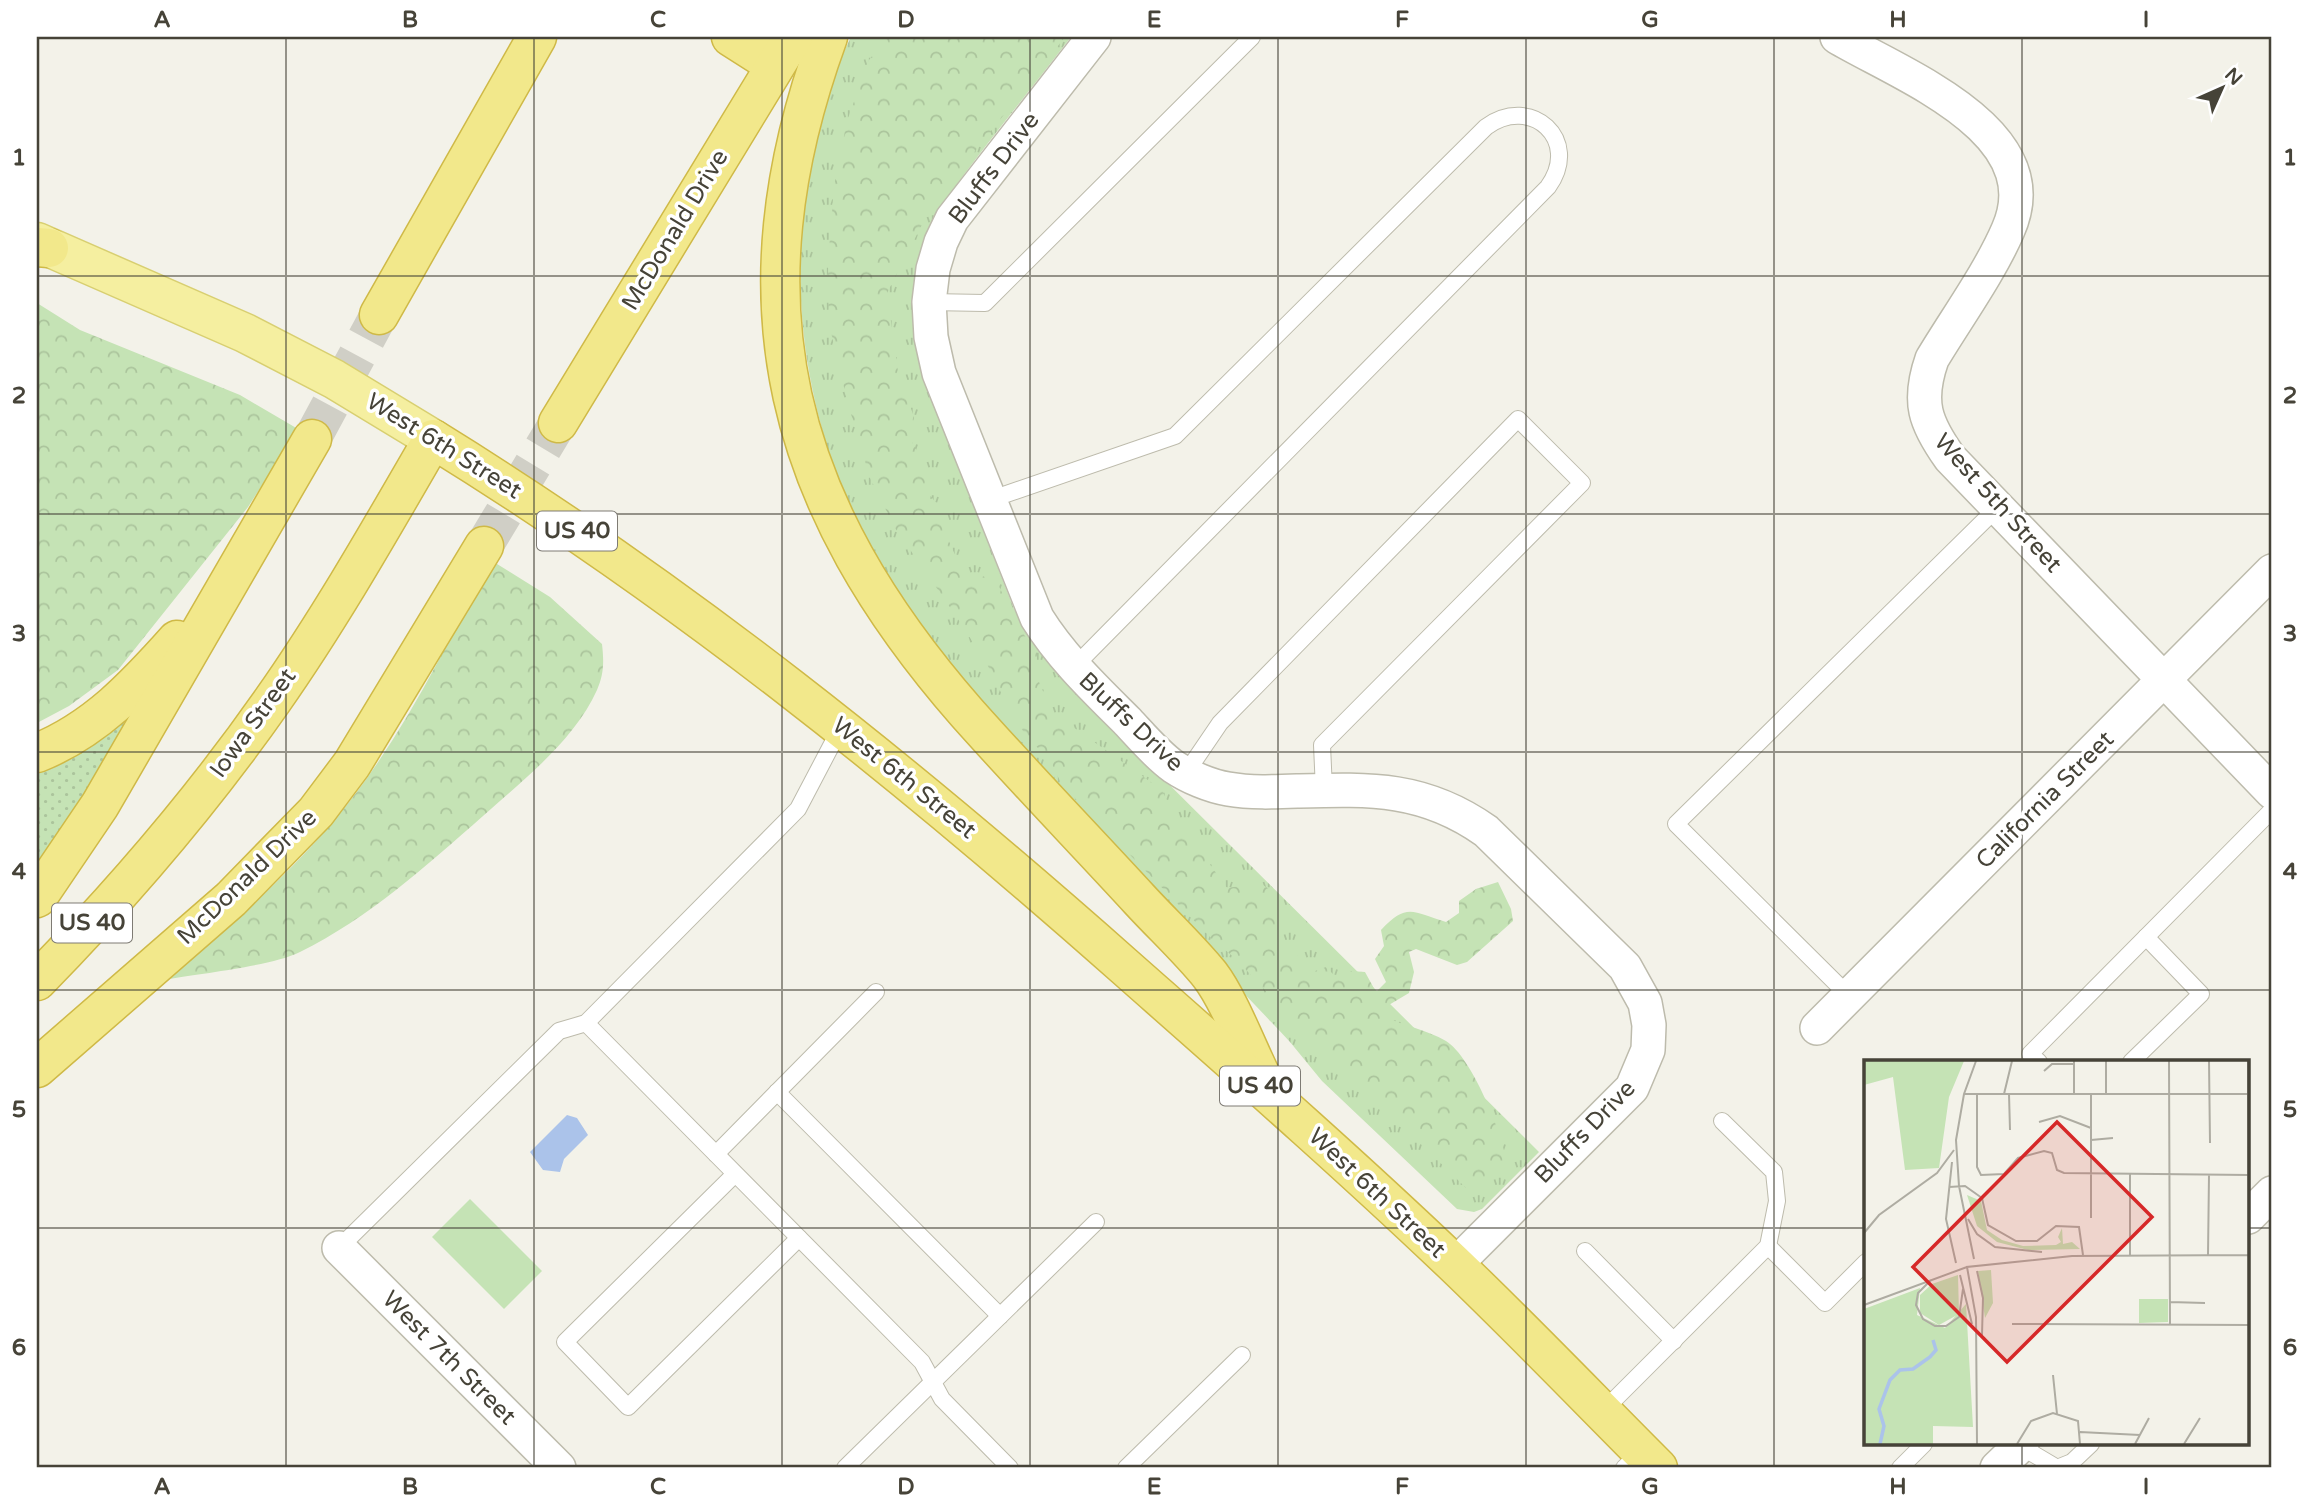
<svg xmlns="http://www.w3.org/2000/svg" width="2309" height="1505" viewBox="0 0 2309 1505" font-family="'Varela Round',sans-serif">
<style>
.grass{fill:url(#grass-tufts)}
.forest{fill:url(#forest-crowns)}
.park{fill:url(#park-dots)}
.pitch{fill:#c5e3b5}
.water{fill:#abc3ea}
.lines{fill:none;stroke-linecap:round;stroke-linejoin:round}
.trunk-tunnel{stroke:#d0cfc6;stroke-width:38;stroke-dasharray:38 19;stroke-linecap:butt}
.service-casing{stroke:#bdbbac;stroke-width:18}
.minor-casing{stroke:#bdbbac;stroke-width:36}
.primary-casing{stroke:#d8cf71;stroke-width:41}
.trunk-casing{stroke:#cfb947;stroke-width:41}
.service{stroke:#fff;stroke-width:16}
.minor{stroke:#fff;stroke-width:33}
.primary{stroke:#f5efa0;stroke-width:38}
.trunk{stroke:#f2e88b;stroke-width:38}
.grid{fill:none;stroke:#464338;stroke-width:2;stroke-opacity:0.55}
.labels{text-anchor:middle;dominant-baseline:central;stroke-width:7;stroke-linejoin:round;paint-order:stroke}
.shield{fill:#fff;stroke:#7e7b74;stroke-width:2}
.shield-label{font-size:23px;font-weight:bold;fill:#464338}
.street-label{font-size:24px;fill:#464338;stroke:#fff}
.inset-river{fill:none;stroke:#abc3ea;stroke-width:3.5}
.inset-road{fill:none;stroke:#aeaca2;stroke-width:2}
.view{fill:#d62828;fill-opacity:0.15;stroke:#d62828;stroke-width:3.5}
.inset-edge{fill:none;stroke:#464338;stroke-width:3.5}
.neatline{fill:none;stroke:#464338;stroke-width:2.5}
.grid-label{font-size:23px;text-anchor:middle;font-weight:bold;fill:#464338}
</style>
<defs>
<pattern id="grass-tufts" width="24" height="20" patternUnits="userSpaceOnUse" patternTransform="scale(1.75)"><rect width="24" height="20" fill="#c5e3b5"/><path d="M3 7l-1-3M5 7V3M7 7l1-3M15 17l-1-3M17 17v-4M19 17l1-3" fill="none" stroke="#abc49c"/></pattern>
<pattern id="forest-crowns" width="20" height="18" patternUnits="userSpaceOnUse" patternTransform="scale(1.75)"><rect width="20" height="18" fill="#c5e3b5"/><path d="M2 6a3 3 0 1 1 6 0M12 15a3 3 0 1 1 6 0" fill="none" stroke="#abc49c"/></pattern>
<pattern id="park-dots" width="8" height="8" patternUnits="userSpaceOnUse" patternTransform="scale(1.75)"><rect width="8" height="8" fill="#c5e3b5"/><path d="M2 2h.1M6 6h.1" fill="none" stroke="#abc49c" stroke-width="1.8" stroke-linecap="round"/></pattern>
</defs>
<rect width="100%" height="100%" fill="#f3f2e9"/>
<path class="grass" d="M851 37H1071C1044 72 1016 107 988 143 921 229 892 278 928 389L1014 609 1038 649 1064 680 1539 1152 1482 1209 1474 1212 1457 1209 1322 1081 1290 1042C1182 927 1070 814 972 691 926 633 876 572 848 503 809 411 792 307 804 207 811 149 824 90 851 37Z"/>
<g class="forest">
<path d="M887 37H1065L931 207 887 293 898 372 914 417 911 440 928 472V492L945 516 948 539 964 575H980L997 582 1017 625 1037 653 1036 675 1052 712 1162 790 1172 812 1227 888 1260 883 1269 889 1285 925 1279 940 1315 971 1326 967 1340 981 1351 971 1365 972 1376 992 1386 982 1375 959 1384 946 1381 930C1407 902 1413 912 1446 922L1459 913V901L1476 889 1498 882 1511 909 1513 921 1467 962 1457 965 1416 949 1409 952 1414 972 1409 993 1377 1012C1399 1026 1424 1028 1446 1041 1472 1057 1503 1135 1507 1164L1483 1188 1473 1192 1465 1187 1361 1085 1326 1056 1236 959 1212 939 1062 785 1050 760 1027 737 1010 711 987 664 954 613 895 528 870 478 848 404 829 324 828 263 834 186 847 121 869 60Z"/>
<polygon points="37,303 80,330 240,395 298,429 248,507 118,670 69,706 37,723"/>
<path d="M489 559 550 597 602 644C604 662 604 674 597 690 574 741 523 780 483 816 426 866 369 918 300 952 272 966 203 973 170 979 225 929 283 881 331 824 398 746 445 651 489 559Z"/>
</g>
<path class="park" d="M125 719C120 753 59 833 37 865V767Z"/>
<polygon class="pitch" points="470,1199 542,1271 504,1309 432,1237"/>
<polygon class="water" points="567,1115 577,1118 588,1135 564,1159 560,1172 543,1170 530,1152"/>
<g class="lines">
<g class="trunk-tunnel">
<polyline points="312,439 379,315"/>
<polyline points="484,546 558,423"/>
</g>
<g class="service-casing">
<g id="service">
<polyline points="929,302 985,303 1252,37"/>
<path d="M989 500 1175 436 1486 127C1531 94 1582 140 1548 187L1073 668"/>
<polyline points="1186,773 1220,723 1518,419 1582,483 1322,745 1324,790"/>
<polyline points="1849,996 1676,824 1998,507"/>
<polyline points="586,1023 922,1362 942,1399 1010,1468"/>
<polyline points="2039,1062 2030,1054 2272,810"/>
<polyline points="2131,1062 2201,994 2146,937"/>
<polyline points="777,1092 1000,1316"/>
<polyline points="716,1154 876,992"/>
<polyline points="735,1174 565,1342 628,1407 799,1238"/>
<polyline points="1768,1246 1825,1303 1866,1262"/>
<polyline points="339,1248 559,1031 586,1023 798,809 840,729"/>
<polyline points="1585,1251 1674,1341"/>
<polyline points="1602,1412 1768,1246 1777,1201 1774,1172 1722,1121"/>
<polyline points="2020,1446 2057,1468"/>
<polyline points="845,1468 1096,1222"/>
<polyline points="1126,1468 1242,1355"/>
<polyline points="1624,1468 1641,1451"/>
<polyline points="1900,1468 1924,1444"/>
<polyline points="2057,1468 2072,1462 2091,1444"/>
</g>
</g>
<g class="minor-casing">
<g id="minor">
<path d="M1094 37 952 219 941 242 933 269 929 302 931 337 939 373 1037 618C1062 658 1095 689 1128 722 1142 737 1157 755 1174 767 1189 777 1210 786 1228 789 1251 793 1274 792 1297 791 1370 789 1424 787 1486 831L1625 967 1645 1003 1649 1025 1648 1050 1632 1088 1455 1265"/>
<path d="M1837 37C1901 75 2052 131 2008 230 1990 272 1956 319 1932 359 1917 402 1925 423 1950 458L2272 792"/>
<polyline points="1817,1028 2272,571"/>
<polyline points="2248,1217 2272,1193"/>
<polyline points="339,1248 559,1468"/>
<polyline points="1997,1468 2022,1444"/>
</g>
</g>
<g class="primary-casing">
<polyline id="primary" points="37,242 245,333 334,379 433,439"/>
</g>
<g class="trunk-casing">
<g id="trunk">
<polyline points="731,37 775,65"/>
<path d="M828 37C731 302 784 504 967 713 1023 776 1082 837 1140 900 1163 925 1189 949 1210 975 1229 1000 1247 1048 1262 1078"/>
<polyline points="37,247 49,248"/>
<polyline points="379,315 537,37"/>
<polyline points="558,423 793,37"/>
<path d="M37 753C95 730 136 686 177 640"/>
<polyline points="37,898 100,805 312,439"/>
<path d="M37 981C122 894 202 801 272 701 331 617 382 527 433 439 681 592 906 773 1124 966 1235 1064 1346 1161 1453 1263 1523 1330 1590 1400 1658 1468"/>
<polyline points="37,1068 231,899 316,812 352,764 484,546"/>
</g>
</g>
<use href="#service" class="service"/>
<use href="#minor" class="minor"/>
<use href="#primary" class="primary"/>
<use href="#trunk" class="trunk"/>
</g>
<path class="grid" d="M286 37V1468M534 37V1468M782 37V1468M1030 37V1468M1278 37V1468M1526 37V1468M1774 37V1468M2022 37V1062M37 276H2272M37 514H2272M37 752H2272M37 990H2272M37 1228H1866M2248 1228H2272M2022 1444V1468"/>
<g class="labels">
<g class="shield">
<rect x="537" y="511.5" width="80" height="39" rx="5"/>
<rect x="52" y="903.5" width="80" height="39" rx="5"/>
<rect x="1220" y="1066.5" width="80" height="39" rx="5"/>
</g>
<g class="shield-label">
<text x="577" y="531">US 40</text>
<text x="92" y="923">US 40</text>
<text x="1260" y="1086">US 40</text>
</g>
<g class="street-label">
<text transform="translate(994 168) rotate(-53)">Bluffs Drive</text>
<text transform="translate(675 230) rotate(-59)">McDonald Drive</text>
<text transform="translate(444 446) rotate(32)">West 6th Street</text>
<text transform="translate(1998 503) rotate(48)">West 5th Street</text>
<text transform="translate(1131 722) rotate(43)">Bluffs Drive</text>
<text transform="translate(253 723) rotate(-54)">Iowa Street</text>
<text transform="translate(904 778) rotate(39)">West 6th Street</text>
<text transform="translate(2045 800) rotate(-45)">California Street</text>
<text transform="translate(247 877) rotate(-44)">McDonald Drive</text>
<text transform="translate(1585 1132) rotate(-46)">Bluffs Drive</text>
<text transform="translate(1377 1193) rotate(43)">West 6th Street</text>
<text transform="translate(449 1358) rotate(45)">West 7th Street</text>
</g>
</g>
<g transform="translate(1864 1060)">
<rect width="385" height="385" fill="#f3f2e9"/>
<path d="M0 1H100L85 37 75 108 41 110 29 17 0 25ZM275 239H304V262L275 263Z" fill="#c5e3b5"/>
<path d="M103 135 117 141 123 170 138 180 159 186 192 185 197 182 194 177 198 168 199 184 208 182 216 189 164 190 133 182 113 166ZM127 210 129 243 121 258 114 211ZM94 215 95 254 75 265 56 253V235L68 224Z" fill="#c5e3b5"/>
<path d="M56 228 53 255 81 268 102 244 109 367 69 366V384H0V249Z" fill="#c5e3b5"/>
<path class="inset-river" d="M16 384 20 366 15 349 26 320 36 310 49 309 66 297 72 290 69 280"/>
<path class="inset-road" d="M210 1V34M242 1V34M305 1 306 264M345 1 346 83M384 1 385 241M180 11 188 4H210M100 34H385M113 34V107L117 115 140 114 154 98 180 91 188 93 193 110 200 113 385 115M140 34 148 1M145 34 146 70M227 34V158M175 62 196 56 227 68M227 80 249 78M88 102 82 159 92 203M266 114V195M85 127 101 126 118 138 124 165 152 181H173L192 166 215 167 219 195M104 159 113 174 131 187 178 192M0 173 15 155 73 113 90 90M344 195 345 115M110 199 95 126 92 80 100 34 112 1M113 211 119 238 118 275M96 215 108 264M67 220 54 233 52 245 59 259 71 266H82L95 257 99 229M306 242 341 243M0 245 103 207M148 264 385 265M189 315 193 354M216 372 276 375M113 384 112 257 103 207 208 196 385 195M153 384 167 361 189 353 214 361 216 384M271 384 285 358M320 384 336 358"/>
<path class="view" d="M193 62 288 157 143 302 49 207Z"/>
<rect width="385" height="385" class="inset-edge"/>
</g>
<rect width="2309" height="1505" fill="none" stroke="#ffffff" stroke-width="77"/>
<g transform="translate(2222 88) rotate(45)" stroke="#ffffff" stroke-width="5" paint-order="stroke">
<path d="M0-5L12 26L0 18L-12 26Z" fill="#464338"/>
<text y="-10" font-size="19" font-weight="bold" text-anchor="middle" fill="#464338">N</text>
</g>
<rect x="38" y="38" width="2232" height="1428" class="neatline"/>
<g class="grid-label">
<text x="162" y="27">A</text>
<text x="410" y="27">B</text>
<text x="658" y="27">C</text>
<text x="906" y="27">D</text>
<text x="1154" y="27">E</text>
<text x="1402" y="27">F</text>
<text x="1650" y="27">G</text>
<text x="1898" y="27">H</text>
<text x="2146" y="27">I</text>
<text x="19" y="165">1</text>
<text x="2290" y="165">1</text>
<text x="19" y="403">2</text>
<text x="2290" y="403">2</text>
<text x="19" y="641">3</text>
<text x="2290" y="641">3</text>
<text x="19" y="879">4</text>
<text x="2290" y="879">4</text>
<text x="19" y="1117">5</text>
<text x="2290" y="1117">5</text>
<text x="19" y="1355">6</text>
<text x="2290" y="1355">6</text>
<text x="162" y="1494">A</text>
<text x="410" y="1494">B</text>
<text x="658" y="1494">C</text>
<text x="906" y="1494">D</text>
<text x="1154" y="1494">E</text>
<text x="1402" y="1494">F</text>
<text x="1650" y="1494">G</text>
<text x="1898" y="1494">H</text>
<text x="2146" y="1494">I</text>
</g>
</svg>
